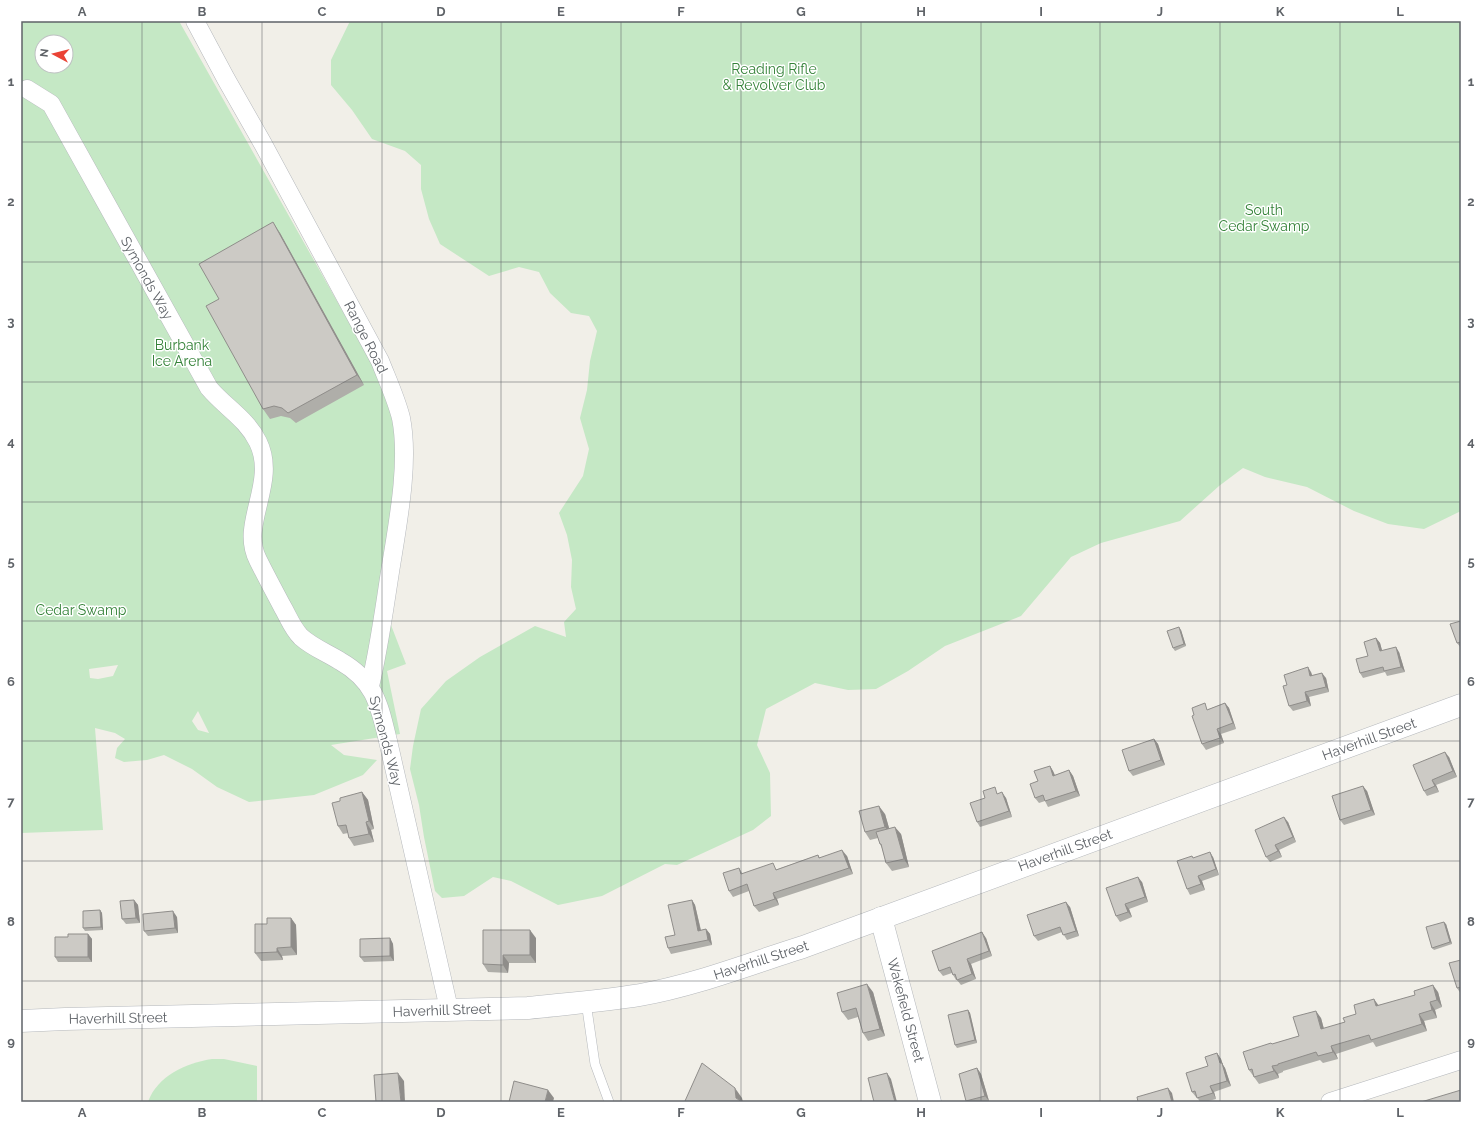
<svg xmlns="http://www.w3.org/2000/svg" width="1482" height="1123" viewBox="0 0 1482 1123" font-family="Raleway,sans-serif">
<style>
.green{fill:#c5e8c5;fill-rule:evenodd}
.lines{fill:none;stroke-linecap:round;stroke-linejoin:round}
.service-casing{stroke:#b5b8bc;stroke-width:10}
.minor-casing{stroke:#b5b8bc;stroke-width:19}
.tertiary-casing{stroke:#b5b8bc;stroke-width:23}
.service{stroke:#fff;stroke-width:9}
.minor{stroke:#fff;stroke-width:18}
.tertiary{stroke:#fff;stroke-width:22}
.wall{fill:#afaea9}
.shaded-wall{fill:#8f8d8a}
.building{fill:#cccac5;stroke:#8f8d8a}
.grid{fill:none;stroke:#5f6368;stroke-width:1;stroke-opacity:0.55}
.labels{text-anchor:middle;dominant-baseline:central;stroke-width:3;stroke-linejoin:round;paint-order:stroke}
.park-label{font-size:14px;fill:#348238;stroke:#fff}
.street-label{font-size:14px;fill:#5f6368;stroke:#fff}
.neatline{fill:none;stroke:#5f6368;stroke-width:1.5}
.grid-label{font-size:13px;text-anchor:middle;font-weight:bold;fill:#5f6368}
</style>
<rect width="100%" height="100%" fill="#f1efe8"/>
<g class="green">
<path d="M21 21H179L373 365 394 415 398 450 381 599 406 664 387 671 400 734 331 745 344 755 377 760 363 775 314 795 249 802 217 787 192 769 164 755 147 760 124 762 115 758 117 748 125 739 115 733 95 728 103 830 21 833ZM42 42H66V66H42ZM118 665 113 676 98 679 90 678 89 669ZM198 711 209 733 198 730 192 721Z"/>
<polygon points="350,21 1461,21 1461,511 1424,529 1388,524 1354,511 1307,487 1265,477 1243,468 1219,486 1180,521 1101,543 1071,557 1021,616 945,646 908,671 876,689 848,690 815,683 766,709 757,745 770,773 771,816 753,830 677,865 665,864 602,896 558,905 511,881 493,877 464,896 442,898 435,891 424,837 419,805 410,769 413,746 421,709 446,681 480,657 535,626 566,637 564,622 576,609 571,587 572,560 567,535 559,513 583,476 589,449 580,418 587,390 590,361 597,331 589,316 571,313 550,293 539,272 519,267 489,276 440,244 429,219 421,189 421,165 405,151 372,139 352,110 331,85 331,60"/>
<path d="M212 1059H224L257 1066V1102H148C157 1076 186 1063 212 1059Z"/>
</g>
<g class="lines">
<g class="service-casing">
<polyline id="service" points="586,1002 595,1064 609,1102"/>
</g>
<g class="minor-casing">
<g id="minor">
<path d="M195 21 226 79 263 144 380 361C387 379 396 398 401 418 410 463 397 527 390 572 384 610 379 649 370 686"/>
<path d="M27 89 51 104 209 388C225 407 247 419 258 442 278 483 239 524 258 560 266 576 274 591 282 606 288 616 292 628 301 637 312 647 327 653 340 661 375 681 379 704 388 741L449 1009"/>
<polyline points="1330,1102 1461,1060"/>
</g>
</g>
<g class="tertiary-casing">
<g id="tertiary">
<polyline points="881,918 930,1102"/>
<path d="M21 1021 65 1019 528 1008C565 1004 603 1001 640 995 696 985 749 964 803 947L1461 705"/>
</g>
</g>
<use href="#service" class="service"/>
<use href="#minor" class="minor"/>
<use href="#tertiary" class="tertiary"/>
</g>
<g class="wall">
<polygon points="280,233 364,385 296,423 290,418 281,416 270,419 263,409 219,299"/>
<polygon points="1461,621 1461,648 1457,643"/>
<polygon points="1181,630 1186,646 1175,651 1173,648"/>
<polygon points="1376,638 1380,643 1382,651 1399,652 1405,672 1387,676 1385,672 1363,678 1360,673"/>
<polygon points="1311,672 1312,676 1326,678 1329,692 1309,697 1311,706 1293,711 1289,706 1287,685"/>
<polygon points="1225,703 1229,708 1236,729 1221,734 1224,743 1206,750 1202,744 1209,708 1209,709"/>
<polygon points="1154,739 1158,744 1165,765 1133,776 1129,771"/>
<polygon points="1449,757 1457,777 1436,785 1439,792 1427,796 1424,791"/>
<polygon points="1050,766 1053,771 1055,775 1069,770 1073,776 1080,796 1048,807 1045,801 1039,803 1035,798 1038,781"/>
<polygon points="1367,791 1375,815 1344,825 1340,820"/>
<polygon points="362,792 368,800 374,829 371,830 374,842 354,846 349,838 348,833 343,834 338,826 340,801"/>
<polygon points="999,793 1006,798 1012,817 980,827 977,822"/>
<polygon points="885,814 889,828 901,834 909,867 892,871 886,863 882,848 880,844 878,838 870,840 865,832"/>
<polygon points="1288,822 1296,842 1279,850 1282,857 1270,862 1266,857"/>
<polygon points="818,855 820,858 847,856 853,874 777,899 779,905 759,912 754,906 749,891 733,897 729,891 739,868 743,874 778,869"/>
<polygon points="1213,857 1219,875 1202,881 1205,890 1190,895 1187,889 1193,858"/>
<polygon points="1142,882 1148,902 1129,909 1132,917 1120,922 1116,916"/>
<polygon points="134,900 138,905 140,923 126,924 122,919"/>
<polygon points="692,900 695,905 701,930 706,929 710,934 712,945 671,954 668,948"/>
<polygon points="1070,907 1079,936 1067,940 1062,932 1038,941 1034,936"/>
<polygon points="100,910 102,913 103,930 85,931 83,928"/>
<polygon points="177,917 178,933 148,936 144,931"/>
<polygon points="291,918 296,925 297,955 282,956 283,960 261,961 255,953 267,924"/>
<polygon points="1446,924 1452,944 1434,950 1432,948"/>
<polygon points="88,934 92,939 92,962 58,962 55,957 68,937"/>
<polygon points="390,938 393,944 394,961 364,962 360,957"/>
<polygon points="536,938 536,963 509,963 508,973 488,972 483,964"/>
<polygon points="986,938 992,956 971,964 976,979 961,985 957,980 956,980 952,973 943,976 939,971"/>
<polygon points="1461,960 1461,994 1457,988"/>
<polygon points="873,992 885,1036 868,1041 863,1033 858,1017 848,1020 842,1012"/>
<polygon points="1438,992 1442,1007 1435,1010 1437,1018 1424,1021 1427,1031 1376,1047 1373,1042 1336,1054 1338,1059 1323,1063 1320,1060 1283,1071 1283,1072 1278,1074 1279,1078 1259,1084 1249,1070 1271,1043 1272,1044 1299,1036 1321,1018 1324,1029 1345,1022 1356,1014 1379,1005"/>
<polygon points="968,1010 970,1013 977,1043 957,1048 955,1045"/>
<polygon points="1217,1053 1221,1059 1223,1065 1225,1068 1231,1086 1214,1092 1216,1099 1205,1102 1200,1102 1197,1097 1196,1097 1192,1092 1208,1066"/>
<polygon points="977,1068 981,1074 989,1101 986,1102 967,1102 966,1101"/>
</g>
<g class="shaded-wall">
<polygon points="273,222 280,233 364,385 357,375"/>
<polygon points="1179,627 1181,630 1186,646 1184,644"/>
<polygon points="1376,638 1380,643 1384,657 1380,651"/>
<polygon points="1396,647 1399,652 1405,672 1401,667"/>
<polygon points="1308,667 1311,672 1314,681 1310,676"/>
<polygon points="1322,673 1326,678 1329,692 1326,687"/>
<polygon points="1305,692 1309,697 1311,706 1307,701"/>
<polygon points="1225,703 1229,708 1236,729 1233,723"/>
<polygon points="1217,729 1221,734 1224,743 1220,738"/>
<polygon points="1154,739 1158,744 1165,765 1161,760"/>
<polygon points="1445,752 1449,757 1457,777 1453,771"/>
<polygon points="1050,766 1053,771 1057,781 1053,776"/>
<polygon points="1069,770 1073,776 1080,796 1076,791"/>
<polygon points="1432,780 1436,785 1439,792 1435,786"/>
<polygon points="1363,786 1367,791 1375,815 1371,810"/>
<polygon points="362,792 368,800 374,829 369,821"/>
<polygon points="1002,792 1006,798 1012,817 1009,811"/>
<polygon points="879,806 885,814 891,835 885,827"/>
<polygon points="1284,817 1288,822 1296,842 1293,837"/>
<polygon points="366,822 371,830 374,842 369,834"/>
<polygon points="895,827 901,834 909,867 904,859"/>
<polygon points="1275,845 1279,850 1282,857 1278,851"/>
<polygon points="842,850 847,856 853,874 849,868"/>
<polygon points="1210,852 1213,857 1219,875 1216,869"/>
<polygon points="1198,876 1202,881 1205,890 1201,884"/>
<polygon points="1138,877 1142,882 1148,902 1145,897"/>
<polygon points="773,893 777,899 779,905 775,899"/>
<polygon points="134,900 138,905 140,923 136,918"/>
<polygon points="692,900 695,905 702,936 698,931"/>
<polygon points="1066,902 1070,907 1079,936 1076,931"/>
<polygon points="1125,904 1129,909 1132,917 1128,912"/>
<polygon points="100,910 102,913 103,930 101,927"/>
<polygon points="173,911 177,917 178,933 175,928"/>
<polygon points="291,918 296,925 297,955 291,947"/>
<polygon points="1444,922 1446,924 1452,944 1450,942"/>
<polygon points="706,929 710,934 712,945 708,940"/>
<polygon points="530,930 536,938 536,963 530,955"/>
<polygon points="982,932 986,938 992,956 989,951"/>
<polygon points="88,934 92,939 92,962 88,957"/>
<polygon points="390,938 393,944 394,961 390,956"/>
<polygon points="277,948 282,956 283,960 277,952"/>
<polygon points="503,955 509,963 508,973 503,965"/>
<polygon points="967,959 971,964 976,979 972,974"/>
<polygon points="867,984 873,992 885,1036 880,1029"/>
<polygon points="1433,985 1438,992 1442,1007 1437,1000"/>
<polygon points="1374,999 1379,1006 1376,1006"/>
<polygon points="1430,1002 1435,1010 1437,1018 1432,1010"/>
<polygon points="968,1010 970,1013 977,1043 975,1040"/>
<polygon points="1316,1011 1321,1018 1326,1037 1321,1029"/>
<polygon points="1419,1014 1424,1021 1427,1031 1422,1024"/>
<polygon points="1331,1046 1336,1054 1338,1059 1333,1052"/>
<polygon points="1217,1053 1221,1059 1223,1065 1225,1068 1231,1086 1227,1081"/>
<polygon points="1272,1066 1278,1074 1279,1078 1274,1071"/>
<polygon points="977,1068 981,1074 989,1101 985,1096"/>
<polygon points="398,1073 404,1081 405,1102 401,1102"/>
<polygon points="887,1073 891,1079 897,1102 895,1102"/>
<polygon points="1210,1086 1214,1092 1216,1099 1213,1093"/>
<polygon points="735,1088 742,1098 743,1102 736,1098"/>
<polygon points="1168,1088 1172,1093 1174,1102 1172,1102"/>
<polygon points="548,1090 554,1098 553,1102 545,1102"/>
</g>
<g class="building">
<polygon points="273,222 357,375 288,413 282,408 274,406 263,409 206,306 219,299 199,264"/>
<polygon points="1461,621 1461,642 1457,643 1450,624"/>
<polygon points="1179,627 1184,644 1173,648 1167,631"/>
<polygon points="1376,638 1380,651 1396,647 1401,667 1384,671 1383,667 1360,673 1356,659 1368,656 1364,642"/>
<polygon points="1308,667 1310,676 1322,673 1326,687 1305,692 1307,701 1289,706 1283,686 1287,685 1284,675"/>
<polygon points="1205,703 1207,710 1225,703 1233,723 1217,729 1220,738 1202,744 1192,716 1194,715 1192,708"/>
<polygon points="1154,739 1161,760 1129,771 1122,750"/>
<polygon points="1445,752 1453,771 1432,780 1435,786 1424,791 1413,765"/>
<polygon points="1050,766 1053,776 1069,770 1076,791 1045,801 1043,795 1035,798 1030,784 1038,781 1034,771"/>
<polygon points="1363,786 1371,810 1340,820 1332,796"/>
<polygon points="995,787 997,794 1002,792 1009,811 977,822 970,803 985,798 983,791"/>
<polygon points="362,792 369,821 366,822 369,834 349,838 346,825 338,826 332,803 340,801 340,798"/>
<polygon points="879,806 885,827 865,832 859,811"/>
<polygon points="1284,817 1293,837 1275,845 1278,851 1266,857 1255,830"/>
<polygon points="895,827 904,859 886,863 881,844 880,844 876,832"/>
<polygon points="842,850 849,868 773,893 775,899 754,906 747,884 729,891 723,873 739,868 741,874 773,863 776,870 818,855 819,858"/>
<polygon points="1210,852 1216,869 1198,876 1201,884 1187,889 1177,861 1192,856 1193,858"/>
<polygon points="1138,877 1145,897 1125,904 1128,912 1116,916 1106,888"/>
<polygon points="134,900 136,918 122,919 120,901"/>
<polygon points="692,900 698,931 706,929 708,940 668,948 665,937 675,935 668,905"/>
<polygon points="1066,902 1076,931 1063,935 1060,927 1034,936 1027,915"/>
<polygon points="100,910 101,927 83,928 83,911"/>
<polygon points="173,911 175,928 144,931 143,914"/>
<polygon points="267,918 291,918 291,947 277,948 277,952 255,953 255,924 267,924"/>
<polygon points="1444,922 1450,942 1432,948 1426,927"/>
<polygon points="483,930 530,930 530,955 503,955 503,965 483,964"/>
<polygon points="982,932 989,951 967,959 972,974 957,980 955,974 953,975 950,967 939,971 932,951"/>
<polygon points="68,934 88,934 88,957 55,957 55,937 68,937"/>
<polygon points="390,938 390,956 360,957 360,939"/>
<polygon points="1461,960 1461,987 1457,988 1449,963"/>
<polygon points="867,984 880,1029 863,1033 856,1008 842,1012 837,993"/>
<polygon points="1433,985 1437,1000 1430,1002 1432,1010 1419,1014 1422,1024 1371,1040 1369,1035 1331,1046 1333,1052 1318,1056 1316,1052 1278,1064 1278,1065 1272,1066 1274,1071 1254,1077 1252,1069 1249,1070 1243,1052 1271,1043 1272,1044 1299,1036 1293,1017 1316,1011 1321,1029 1345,1022 1343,1018 1356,1014 1354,1005 1374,999 1376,1006 1415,995 1414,991"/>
<polygon points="968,1010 975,1040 955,1045 948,1015"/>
<polygon points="1217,1053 1220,1063 1222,1063 1227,1081 1210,1086 1213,1093 1197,1098 1195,1091 1192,1092 1186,1073 1208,1066 1205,1057"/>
<polygon points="702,1063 735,1088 736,1098 742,1102 686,1102 685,1101"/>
<polygon points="977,1068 985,1096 966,1101 959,1074"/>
<polygon points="398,1073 401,1102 376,1102 374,1075"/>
<polygon points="887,1073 895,1102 874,1102 868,1078"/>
<polygon points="514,1081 548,1090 545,1102 509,1102"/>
<polygon points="1168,1088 1172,1102 1138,1102 1137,1097"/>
<polygon points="1461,1090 1461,1102 1421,1102"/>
</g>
<path class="grid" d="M142 21V1102M262 21V1102M382 21V1102M501 21V1102M621 21V1102M741 21V1102M861 21V1102M981 21V1102M1100 21V1102M1220 21V1102M1340 21V1102M21 142H1461M21 262H1461M21 382H1461M21 502H1461M21 621H1461M21 741H1461M21 861H1461M21 981H1461"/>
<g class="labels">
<g class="park-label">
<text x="774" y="69">Reading Rifle<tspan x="774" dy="16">&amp; Revolver Club</tspan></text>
<text x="1264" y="210">South<tspan x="1264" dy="16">Cedar Swamp</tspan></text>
<text x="182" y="345">Burbank<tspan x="182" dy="16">Ice Arena</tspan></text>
<text x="81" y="610">Cedar Swamp</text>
</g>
<g class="street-label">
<text transform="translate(147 278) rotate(61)">Symonds Way</text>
<text transform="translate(366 337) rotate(63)">Range Road</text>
<text transform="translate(1369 739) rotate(-20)">Haverhill Street</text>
<text transform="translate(386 741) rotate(75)">Symonds Way</text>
<text transform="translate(1065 850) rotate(-20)">Haverhill Street</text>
<text transform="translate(761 960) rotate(-18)">Haverhill Street</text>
<text transform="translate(442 1010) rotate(-2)">Haverhill Street</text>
<text transform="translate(906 1010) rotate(75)">Wakefield Street</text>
<text transform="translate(118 1018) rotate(-1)">Haverhill Street</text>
</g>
</g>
<rect width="1482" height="1123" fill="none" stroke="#ffffff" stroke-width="44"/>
<g transform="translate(54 54) rotate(277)"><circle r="19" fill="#ffffff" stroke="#bfc1c3"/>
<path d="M0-3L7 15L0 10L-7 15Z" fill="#ea4335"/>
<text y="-6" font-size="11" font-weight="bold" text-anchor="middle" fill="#5f6368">N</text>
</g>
<rect x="22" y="22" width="1438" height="1079" class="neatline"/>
<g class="grid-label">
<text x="82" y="16">A</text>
<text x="202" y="16">B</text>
<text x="322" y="16">C</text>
<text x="441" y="16">D</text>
<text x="561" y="16">E</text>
<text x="681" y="16">F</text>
<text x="801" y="16">G</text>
<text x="921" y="16">H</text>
<text x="1041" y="16">I</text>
<text x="1160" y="16">J</text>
<text x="1280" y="16">K</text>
<text x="1400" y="16">L</text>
<text x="11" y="86">1</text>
<text x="1471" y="86">1</text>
<text x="11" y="206">2</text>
<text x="1471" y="206">2</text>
<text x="11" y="326">3</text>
<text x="1471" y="326">3</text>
<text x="11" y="446">4</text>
<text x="1471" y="446">4</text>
<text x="11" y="566">5</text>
<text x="1471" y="566">5</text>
<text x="11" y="686">6</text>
<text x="1471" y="686">6</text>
<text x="11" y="806">7</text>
<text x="1471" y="806">7</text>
<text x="11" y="926">8</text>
<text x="1471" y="926">8</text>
<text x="11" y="1046">9</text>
<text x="1471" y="1046">9</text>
<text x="82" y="1117">A</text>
<text x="202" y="1117">B</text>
<text x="322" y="1117">C</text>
<text x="441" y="1117">D</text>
<text x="561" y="1117">E</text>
<text x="681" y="1117">F</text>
<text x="801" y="1117">G</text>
<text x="921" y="1117">H</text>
<text x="1041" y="1117">I</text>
<text x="1160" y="1117">J</text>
<text x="1280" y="1117">K</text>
<text x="1400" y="1117">L</text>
</g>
</svg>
